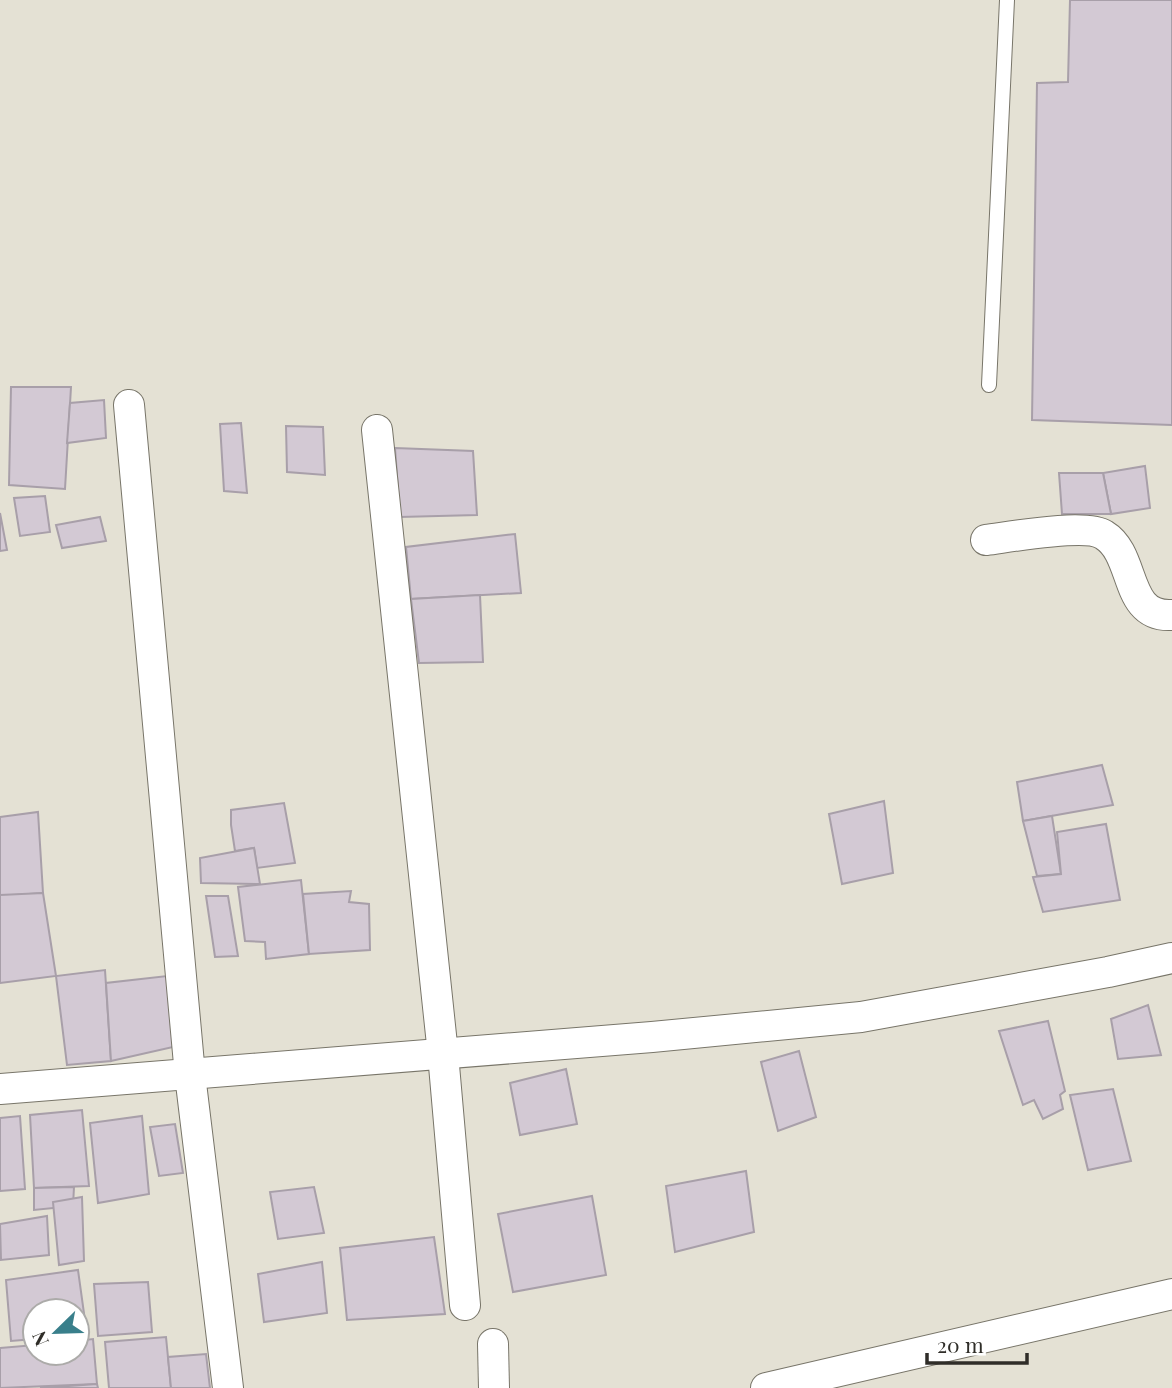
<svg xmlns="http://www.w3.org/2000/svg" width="1172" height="1388" viewBox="0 0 1172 1388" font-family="'Playfair Display',serif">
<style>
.building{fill:#d3c9d4;stroke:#a89fa9;stroke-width:2}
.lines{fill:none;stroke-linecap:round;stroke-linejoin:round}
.service-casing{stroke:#787569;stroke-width:16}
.minor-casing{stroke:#787569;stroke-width:32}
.service{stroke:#fff;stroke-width:14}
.minor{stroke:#fff;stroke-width:30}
</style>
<rect width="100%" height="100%" fill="#e4e1d4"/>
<g class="building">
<polygon points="1070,0 1172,0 1172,425 1032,420 1037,83 1068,82"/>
<polygon points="11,387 71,387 65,489 9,485"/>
<polygon points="104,400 106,438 67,443 70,403"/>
<polygon points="241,423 247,493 224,491 220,424"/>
<polygon points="286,426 323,427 325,475 287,472"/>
<polygon points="395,448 473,451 477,515 400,517"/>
<polygon points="1145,466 1150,508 1111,514 1103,473"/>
<polygon points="1059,473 1103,473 1111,514 1062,514"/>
<polygon points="45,496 50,532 20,536 14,498"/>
<polygon points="0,513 7,550 0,551"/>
<polygon points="100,517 106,541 62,548 56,525"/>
<polygon points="515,534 521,593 411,599 406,547"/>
<polygon points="480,595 483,662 419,663 411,599"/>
<polygon points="1102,765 1113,805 1023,821 1017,782"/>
<polygon points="884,801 893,873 842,884 829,814"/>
<polygon points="284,803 295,863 257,868 254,848 235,851 231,825 231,810"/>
<polygon points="38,812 43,893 0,896 0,817"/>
<polygon points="1052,816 1061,874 1037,876 1023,821"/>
<polygon points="1106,824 1120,900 1043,912 1033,877 1061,874 1057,832"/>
<polygon points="254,848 260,884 201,883 200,858"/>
<polygon points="301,880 309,954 266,959 265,942 245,941 238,887"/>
<polygon points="351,891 349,902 369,904 370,950 309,954 303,894"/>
<polygon points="43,893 56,976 0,983 0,895"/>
<polygon points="206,896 228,896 238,956 215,957"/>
<polygon points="105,970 111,1061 67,1065 56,976"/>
<polygon points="167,976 173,1047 111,1061 106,983"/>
<polygon points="1148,1005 1161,1055 1118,1059 1111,1019"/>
<polygon points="1048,1021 1065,1091 1060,1095 1063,1109 1043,1119 1034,1100 1023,1105 999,1031"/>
<polygon points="799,1051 816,1117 778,1131 761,1062"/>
<polygon points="566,1069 577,1124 520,1135 510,1083"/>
<polygon points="1113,1089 1131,1161 1088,1170 1070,1095"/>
<polygon points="82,1110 89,1186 34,1188 30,1115"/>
<polygon points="20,1116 25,1189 0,1191 0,1118"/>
<polygon points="142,1116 149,1194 98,1203 90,1123"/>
<polygon points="175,1124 183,1173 159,1176 150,1127"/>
<polygon points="746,1171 754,1232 675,1252 666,1186"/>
<polygon points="74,1187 73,1206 34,1210 34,1188"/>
<polygon points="314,1187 324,1233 278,1239 270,1192"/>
<polygon points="592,1196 606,1275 513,1292 498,1214"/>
<polygon points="82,1197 84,1261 59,1265 53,1202"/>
<polygon points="47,1216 49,1255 1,1260 0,1224"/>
<polygon points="434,1237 445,1314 347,1320 340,1248"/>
<polygon points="322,1262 327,1313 264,1322 258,1274"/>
<polygon points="78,1270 87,1335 77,1336 77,1311 35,1311 35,1339 11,1341 6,1280"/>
<polygon points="148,1282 152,1332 98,1336 94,1284"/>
<polygon points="166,1337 171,1388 109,1388 105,1342"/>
<polygon points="93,1339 97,1384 0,1388 0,1348 35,1345 35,1353 77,1353 77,1341"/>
<polygon points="206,1354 210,1388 171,1388 168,1357"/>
<polygon points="97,1384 98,1388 40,1388"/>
</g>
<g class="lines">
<g class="service-casing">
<polyline id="service" points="989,385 1007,0"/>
</g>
<g class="minor-casing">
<g id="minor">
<polyline points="129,405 190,1075 228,1388"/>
<polyline points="377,430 443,1054 465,1305"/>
<path d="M986 540C1010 537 1086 523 1104 535 1137 555 1123 618 1172 615"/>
<polyline points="0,1089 652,1037 861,1017 1108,972 1172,958"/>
<polyline points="493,1344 494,1388"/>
<polyline points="766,1388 1172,1294"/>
</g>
</g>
<use href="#service" class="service"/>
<use href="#minor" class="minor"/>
</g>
<g transform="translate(56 1332) rotate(247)"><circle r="33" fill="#ffffff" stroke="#acaba9" stroke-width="2"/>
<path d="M0-5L12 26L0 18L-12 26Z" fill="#397f8b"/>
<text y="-10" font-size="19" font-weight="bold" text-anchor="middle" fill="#2f2d28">N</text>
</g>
<path d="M927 1353v10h100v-10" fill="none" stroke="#2f2d28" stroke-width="3.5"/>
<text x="937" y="1353" font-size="21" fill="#2f2d28" stroke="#ffffff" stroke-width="5" paint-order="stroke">20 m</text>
</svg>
